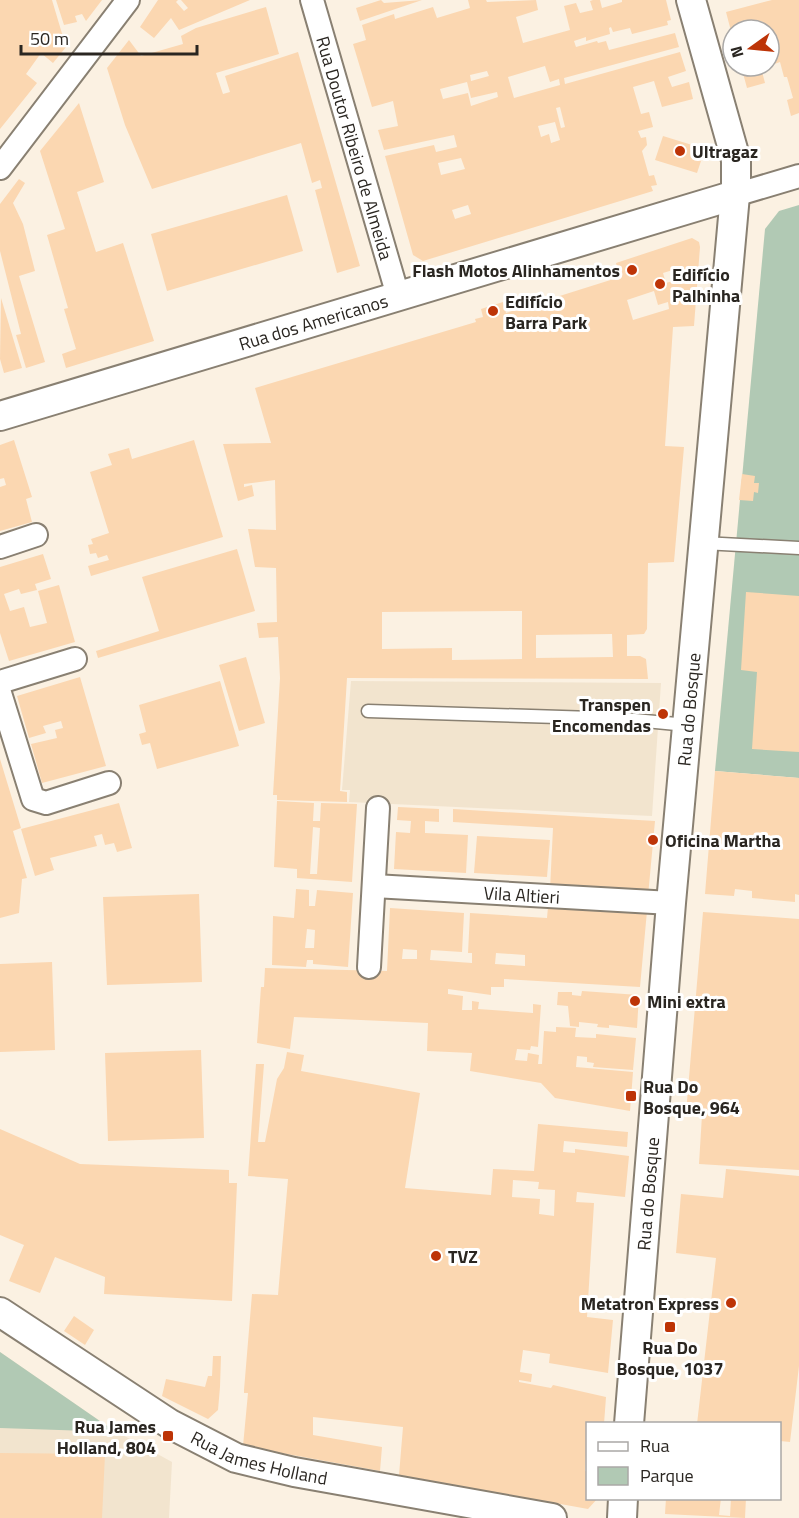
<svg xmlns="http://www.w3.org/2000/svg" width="799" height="1518" viewBox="0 0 799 1518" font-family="'Titillium Web',sans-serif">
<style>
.built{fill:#f2e4ce}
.green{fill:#b1c9b4}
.building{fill:#fbd7b1;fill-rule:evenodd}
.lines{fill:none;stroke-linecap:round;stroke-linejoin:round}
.service-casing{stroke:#898072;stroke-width:15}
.minor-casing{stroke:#898072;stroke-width:26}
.tertiary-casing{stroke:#898072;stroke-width:32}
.service{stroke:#fff;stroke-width:12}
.minor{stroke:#fff;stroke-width:22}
.tertiary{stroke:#fff;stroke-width:28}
.poi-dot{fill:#bd3407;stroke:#fff;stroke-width:2}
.labels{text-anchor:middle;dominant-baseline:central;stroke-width:6;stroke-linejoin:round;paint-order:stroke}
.street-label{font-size:18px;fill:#2a2621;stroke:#fff}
.poi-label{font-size:18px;font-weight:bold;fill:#2a2621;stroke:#fff;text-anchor:start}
</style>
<rect width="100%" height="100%" fill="#fbf1e2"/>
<g class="built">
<polygon points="351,681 661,683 652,816 349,802 350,790 342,790"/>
<polygon points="0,1352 110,1428 172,1462 169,1518 0,1518"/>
</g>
<g class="green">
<polygon points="799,205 799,778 715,771 765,229 779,211"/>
<polygon points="0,1352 110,1428 118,1432 0,1428"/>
</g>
<g class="building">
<polygon points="0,0 52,0 66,47 53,63 41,53 26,74 37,83 0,129"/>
<polygon points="56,0 102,0 86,21 82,14 75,16 77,22 64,25"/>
<polygon points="158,0 178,0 176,2 184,11 188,8 181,0 250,0 179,30 171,18 154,38 140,27"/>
<polygon points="381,0 384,3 422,0 360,21 356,8"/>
<path d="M468 0H486L487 2 536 0 538 10 516 17 523 43 570 30 564 6 576 3 580 13 593 10 590 1 593 0H600L602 8 622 2V0H666L671 20 667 21 668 25 632 34 630 28 613 32 611 27 609 28 610 34 586 41V37L574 41 576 47 597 41 598 43 606 41 609 50 675 33 679 47 564 78 565 84 680 52 686 71 668 77 672 87 689 82 693 99 662 107 654 81 633 87 641 114 649 112 653 127 638 131 641 138 646 137 647 145 642 151 649 176 654 175 657 185 651 186 653 191 423 261 413 255 385 156 434 145 436 152 457 147 454 135 384 150 378 130 398 126 393 101 372 107 353 44 366 40 362 25 394 14 395 19 433 7 437 18 470 8ZM545 66 550 82 559 79 560 85 514 98 508 77ZM487 71 489 76 471 81 470 75ZM467 82 471 98 497 92 498 97 471 106 468 93 443 99 440 89ZM560 107 565 127 561 128 556 108ZM555 122 560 140 551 143 549 134 541 137 538 126ZM461 158 465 169 441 175 438 163ZM468 205 471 214 455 219 452 210Z"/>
<polygon points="772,0 799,0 799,113 791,116 787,100 793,98 787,77 784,77 780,62 769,66 769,30 733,30 732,35 726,12"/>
<polygon points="266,7 279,54 216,73 223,94 230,92 225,76 298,52 360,266 337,273 315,190 322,188 320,180 312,183 301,143 152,189 125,125 107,68 129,40 141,56 183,44 181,36 196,28"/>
<polygon points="741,66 766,66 761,68 765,83 747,88"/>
<polygon points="79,103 104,182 77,192 96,252 123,243 154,341 66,368 62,354 76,349 64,309 68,308 47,235 65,229 40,151"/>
<polygon points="663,136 705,149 697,173 655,160"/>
<polygon points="19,179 25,183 13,203 23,224 35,271 19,276 45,362 26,368 16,335 21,334 0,251 0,204"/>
<polygon points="287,195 303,251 167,291 151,234"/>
<path d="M692 238 699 242 700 247 694 326 673 327 665 446 684 447 674 562 648 563 647 629 644 634 627 635V656H640L646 659 648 679 347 678 340 791 347 792V802L277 800V795H273L280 678 278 637 259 638 257 623 277 622 276 568 255 567 248 529 276 530 275 480 244 484V487L252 485 254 496 238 501 223 444 271 443 255 388 476 322 475 319 483 317 481 309 503 302 506 313 620 277 616 263ZM676 269 679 279 666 283 663 273ZM654 291 658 305 668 302 669 309 633 320 627 300ZM522 611V659L452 660V648L382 649V612ZM612 634 613 657 536 658V635Z"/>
<polygon points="1,298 22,368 4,373 0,359"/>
<polygon points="14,440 32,497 26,499 32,522 0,531 0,487 6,485 4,478 0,479 0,445"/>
<polygon points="194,440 223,537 91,576 88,566 109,560 107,555 98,558 96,553 90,554 88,545 93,544 91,539 109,533 90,472 112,465 108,454 129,448 132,459"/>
<polygon points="742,474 755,476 754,483 759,483 758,493 754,492 753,501 739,500"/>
<polygon points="237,549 255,611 98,658 96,651 159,631 142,577"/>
<polygon points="43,554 51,579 35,584 37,590 21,594 19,589 4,594 10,611 24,607 30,627 47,623 38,591 59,585 75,642 9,661 0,633 0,567"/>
<polygon points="746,592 799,596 799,752 752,749 757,672 741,670"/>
<polygon points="246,657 265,723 239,731 219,665"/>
<polygon points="80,677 106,766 42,783 31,744 57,738 55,730 63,728 61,721 43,726 46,733 29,738 17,696"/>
<polygon points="220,681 239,746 157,769 150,743 142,745 139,734 146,732 139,705"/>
<polygon points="0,759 21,828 13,831 27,878 22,879 19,913 0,918"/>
<polygon points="715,771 799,778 799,895 795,894 795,902 752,898 752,891 735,889 734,896 705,894"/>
<path d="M277 801 314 803 313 821H320L321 803 357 804 352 882 297 878V869L274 867ZM313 827 320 828 317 874H310Z"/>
<polygon points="119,803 132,848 117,852 114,843 105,845 102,834 94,836 97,846 50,858 54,870 35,876 21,829"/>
<polygon points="398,807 439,809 439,822 425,821 425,833 468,835 466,873 394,869 396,832 410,833 411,821 397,820"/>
<polygon points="453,809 655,821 648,896 550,889 553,828 453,822"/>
<polygon points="477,836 550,840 547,877 474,873"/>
<path d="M296 889 309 890V906H315L317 890 353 893 348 967 313 964V960H307L306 967 272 965 273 916 294 918ZM307 929 315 930 314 948H305Z"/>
<polygon points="199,894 202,982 107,985 103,897"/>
<path d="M548 907 647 911 640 987 504 979V987H491V995L448 989V994L463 996 462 1010H472V1001L479 1002 478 1009 533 1013V1004L541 1005 538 1047 531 1046 530 1050 517 1049 515 1060 527 1061 528 1053 539 1055 538 1064H542L544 1031 556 1032V1027L576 1028 575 1037 596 1038V1034L636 1038 633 1070 593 1067 594 1063 587 1062V1057L577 1056 576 1067 633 1072 630 1111 555 1098 541 1083 470 1071 472 1053 427 1051 428 1023 294 1017 290 1049 257 1043 261 987H264L265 968 387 971 390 908 464 913 462 952 431 950 430 960 472 963V953H468L470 913 547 918ZM403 949 417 950V959H402ZM496 953 525 955V966L495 964Z"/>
<polygon points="703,912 799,919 799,1170 699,1164 702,1115 686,1113"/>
<polygon points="52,962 55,1050 0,1052 0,964"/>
<polygon points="582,991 639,995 637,1028 609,1025 609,1028 597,1027 598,1024 579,1022 579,1027 570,1026 568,1006 557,1005 558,992 572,992 572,995 581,996"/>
<polygon points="201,1050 204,1138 108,1141 105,1053"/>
<path d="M287 1052 304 1055 301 1071 420 1093 405 1188 491 1195 493 1169 534 1171 538 1124 628 1132 627 1147 564 1141 563 1152 575 1153V1149L629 1156 625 1197 577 1192 576 1202 594 1203 587 1317 613 1320 608 1373 549 1363 550 1354 523 1350 520 1372 532 1374 531 1382 519 1380V1382L551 1388 553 1385 606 1397 604 1424H588L585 1471 588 1472V1498H598L588 1509 399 1475 403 1427 313 1417V1435L382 1447 380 1471 243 1446 248 1393H244V1390L252 1294 278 1295 288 1179 248 1176 256 1064H264L258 1142H265L277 1079 284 1068ZM513 1180 539 1182 538 1189 555 1190 554 1216 539 1214 540 1199 512 1197Z"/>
<polygon points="0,1129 80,1164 229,1170 229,1183 237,1183 232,1301 104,1294 105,1277 55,1257 40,1293 9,1281 24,1245 0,1235"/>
<polygon points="726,1169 799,1176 799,1366 790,1442 780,1441 780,1424 697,1424 716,1258 676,1253 681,1194 723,1198"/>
<polygon points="74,1316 94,1330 85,1345 64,1331"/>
<polygon points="213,1356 221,1356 220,1387 218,1410 208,1419 162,1396 166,1379 205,1387 208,1376 212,1376"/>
<polygon points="0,1453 105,1454 102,1518 0,1518"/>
<polygon points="666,1498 721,1498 719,1515 730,1516 731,1498 746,1498 745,1518 665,1514"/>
</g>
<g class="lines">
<g class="service-casing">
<g id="service">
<polyline points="703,543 799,548"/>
<polyline points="368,711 624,719 687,725"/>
</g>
</g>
<g class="minor-casing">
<g id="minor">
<path id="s1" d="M312 0 398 296"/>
<polyline points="0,168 128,0"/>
<polyline points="735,195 799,176"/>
<polyline points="0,547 36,535"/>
<polyline points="0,682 75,659"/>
<polyline points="0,693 33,799 46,803 109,783"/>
<path id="s2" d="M374 886 671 903"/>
<polyline points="369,967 378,808"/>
</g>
</g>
<g class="tertiary-casing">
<g id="tertiary">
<path id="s3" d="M0 416 735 195"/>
<path id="s4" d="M0 1312 170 1424 236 1458 294 1472 552 1518"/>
<path id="s5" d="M629 1424 671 903 736 184V160L691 0"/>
<polyline points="622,1518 623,1498"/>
</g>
</g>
<use href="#service" class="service"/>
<use href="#minor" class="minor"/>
<use href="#tertiary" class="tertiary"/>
</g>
<g class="poi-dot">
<circle cx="680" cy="151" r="6"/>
<circle cx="632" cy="270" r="6"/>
<circle cx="660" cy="284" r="6"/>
<circle cx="493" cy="311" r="6"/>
<circle cx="663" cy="714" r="6"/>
<circle cx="653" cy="840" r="6"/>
<circle cx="635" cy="1001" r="6"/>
<rect x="625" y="1090" width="12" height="12" rx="3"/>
<circle cx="436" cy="1256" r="6"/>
<circle cx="731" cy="1303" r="6"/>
<rect x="664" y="1321" width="12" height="12" rx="3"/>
<rect x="162" y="1430" width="12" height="12" rx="3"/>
</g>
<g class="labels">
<g class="street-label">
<text stroke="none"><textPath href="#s1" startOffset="154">Rua Doutor Ribeiro de Almeida</textPath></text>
<text stroke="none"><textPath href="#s3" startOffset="327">Rua dos Americanos</textPath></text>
<text stroke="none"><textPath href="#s5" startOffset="717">Rua do Bosque</textPath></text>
<text stroke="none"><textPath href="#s2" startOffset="148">Vila Altieri</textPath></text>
<text stroke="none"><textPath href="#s5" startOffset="231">Rua do Bosque</textPath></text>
<text stroke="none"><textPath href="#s4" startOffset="300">Rua James Holland</textPath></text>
</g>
<g class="poi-label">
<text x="692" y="151">Ultragaz</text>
<text x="620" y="270" text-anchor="end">Flash Motos Alinhamentos</text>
<text x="672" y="274">Edifício<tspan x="672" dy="21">Palhinha</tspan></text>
<text x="505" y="301">Edifício<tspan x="505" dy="21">Barra Park</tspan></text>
<text x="651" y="704" text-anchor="end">Transpen<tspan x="651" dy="21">Encomendas</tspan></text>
<text x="665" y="840">Oficina Martha</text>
<text x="647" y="1001">Mini extra</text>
<text x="643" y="1086">Rua Do<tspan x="643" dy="21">Bosque, 964</tspan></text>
<text x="448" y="1256">TVZ</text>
<text x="719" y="1303" text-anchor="end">Metatron Express</text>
<text x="670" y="1347" text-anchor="middle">Rua Do<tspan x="670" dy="21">Bosque, 1037</tspan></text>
<text x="156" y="1426" text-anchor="end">Rua James<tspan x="156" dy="21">Holland, 804</tspan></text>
</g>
</g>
<rect x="586" y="1422" width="195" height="78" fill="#ffffff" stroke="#aaa8a6" stroke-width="1.5"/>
<rect x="598" y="1442" width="30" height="9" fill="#ffffff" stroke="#aaa8a6" stroke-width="1.5"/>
<text x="640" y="1452" font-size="18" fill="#2a2621">Rua</text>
<rect x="598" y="1467" width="30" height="18" fill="#b1c9b4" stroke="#aaa8a6" stroke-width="1.5"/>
<text x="640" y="1482" font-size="18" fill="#2a2621">Parque</text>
<g transform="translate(751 48) rotate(255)"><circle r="28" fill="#ffffff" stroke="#aaa8a6" stroke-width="1.5"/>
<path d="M0-4.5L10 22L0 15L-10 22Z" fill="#bd3407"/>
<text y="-9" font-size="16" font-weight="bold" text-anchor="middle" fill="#2a2621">N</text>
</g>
<path d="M21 45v9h176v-9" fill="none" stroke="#2a2621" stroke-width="3"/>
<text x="30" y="45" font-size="18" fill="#2a2621" stroke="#ffffff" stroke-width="4.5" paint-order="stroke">50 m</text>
</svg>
